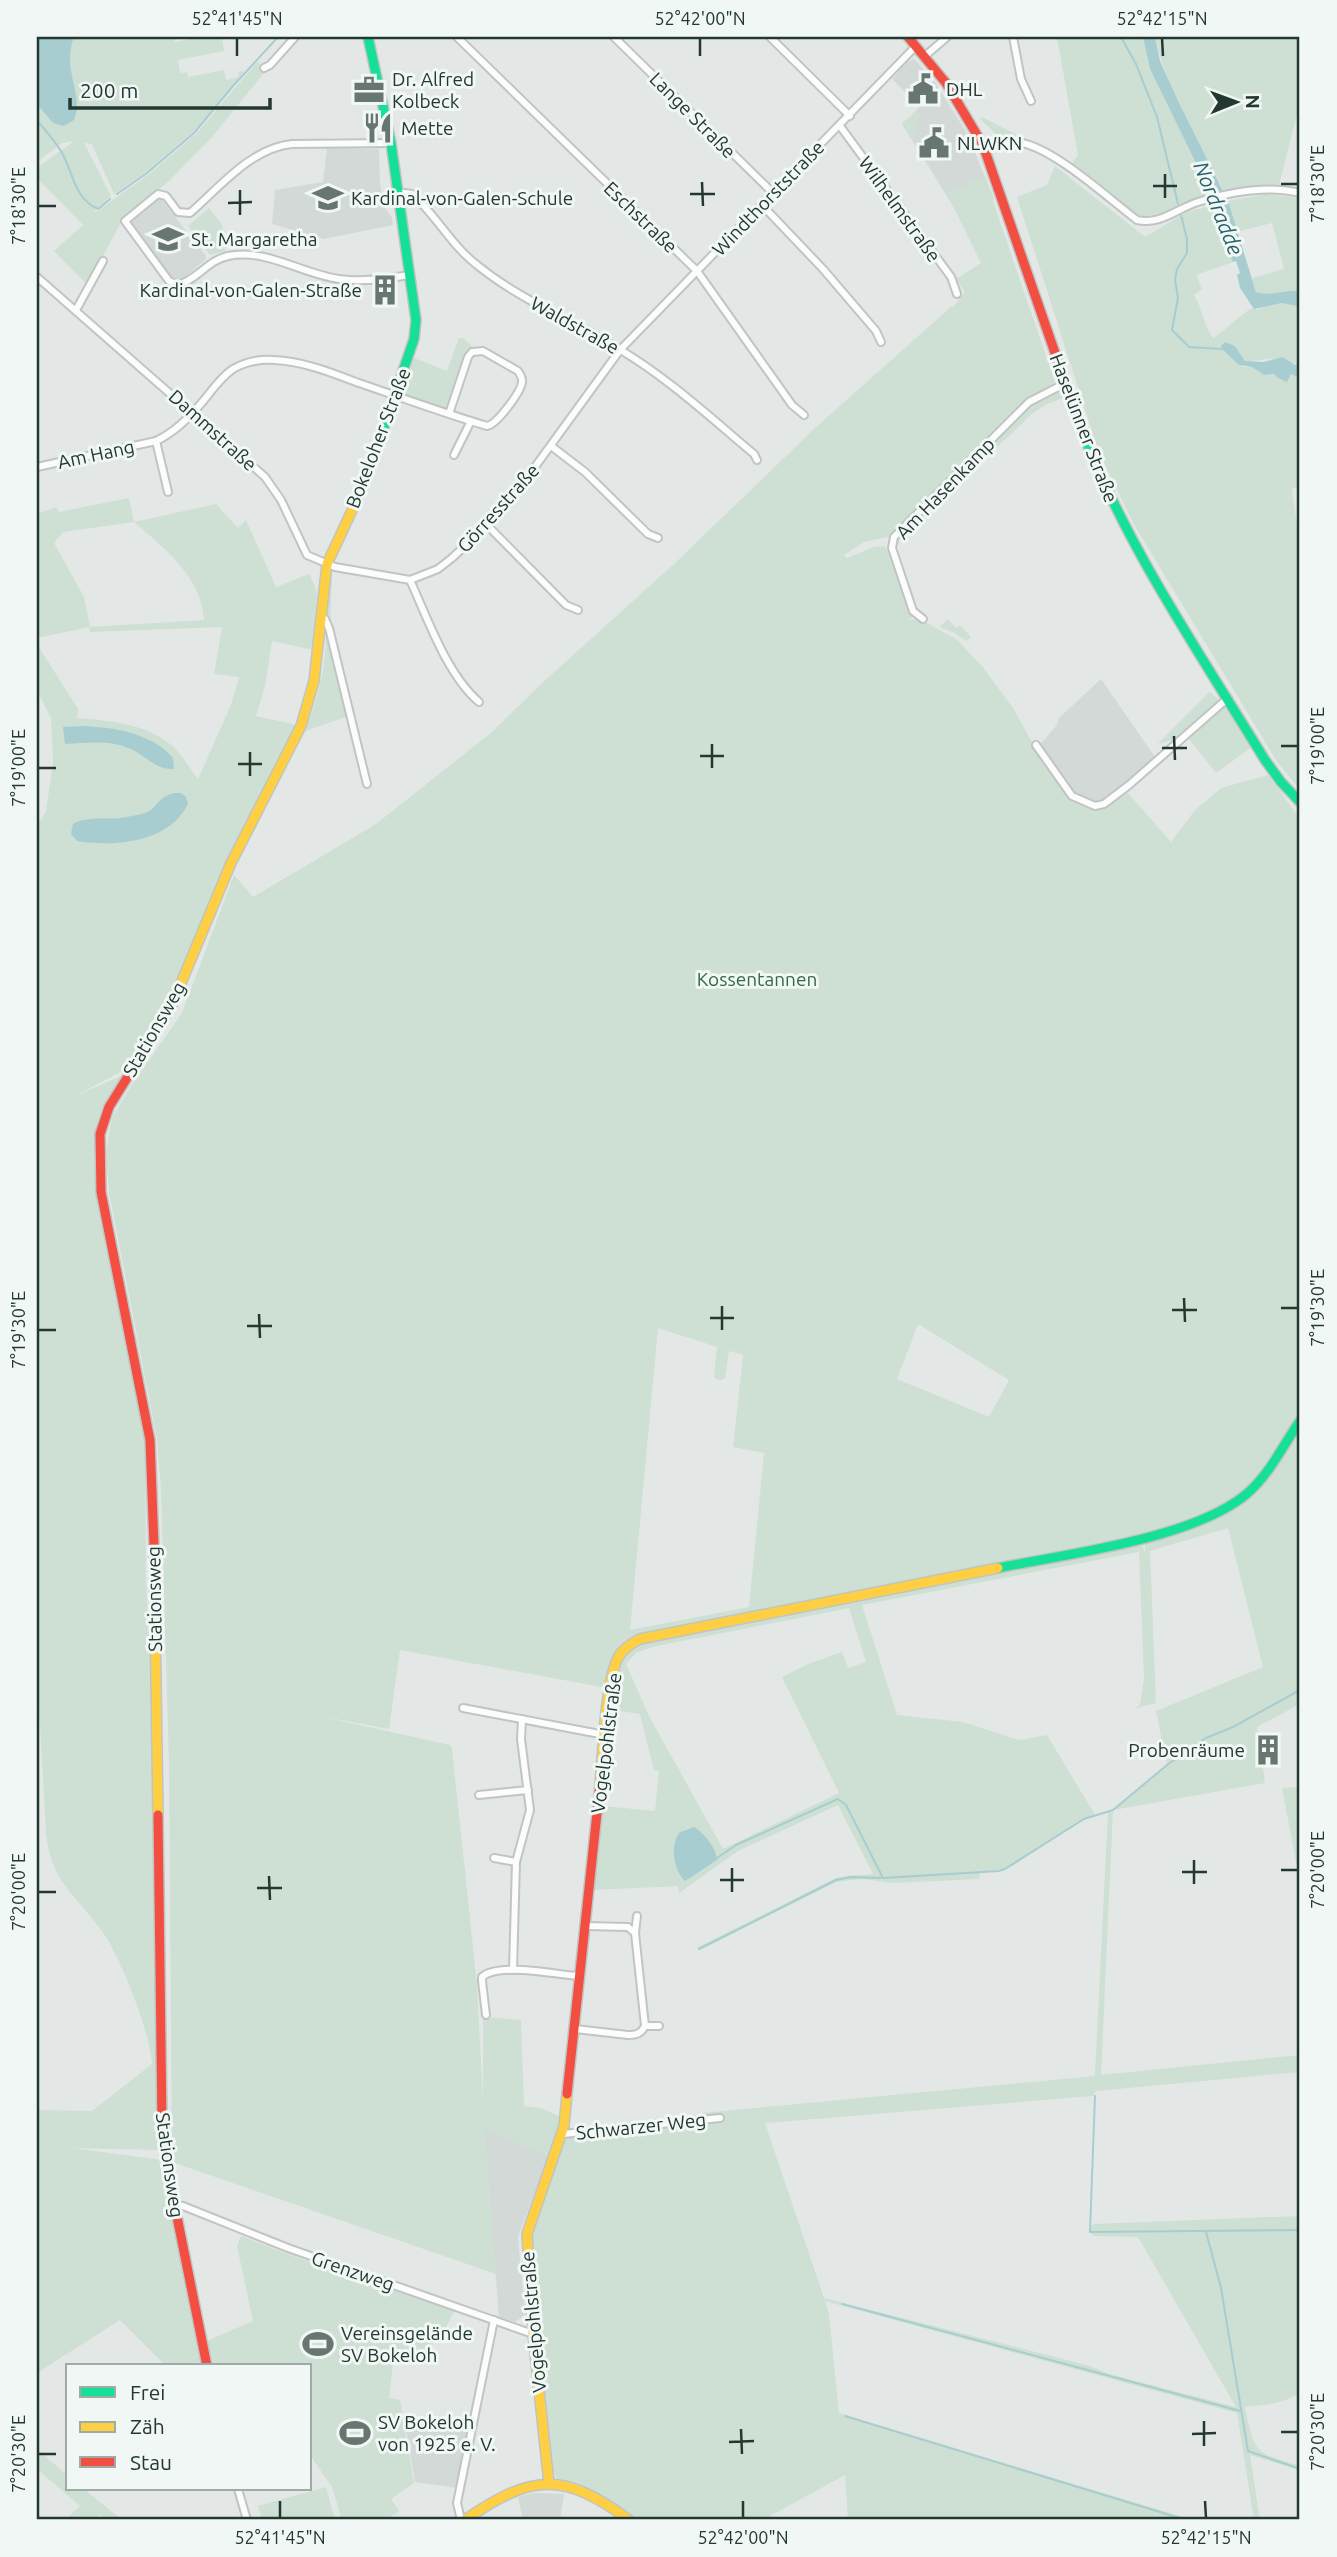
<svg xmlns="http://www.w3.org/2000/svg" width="1337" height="2557" viewBox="0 0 1337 2557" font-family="Ubuntu,sans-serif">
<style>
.built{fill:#d2d9d6}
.green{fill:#cedfd3;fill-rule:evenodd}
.water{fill:#a8cdd1}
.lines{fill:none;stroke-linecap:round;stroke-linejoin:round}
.stream{stroke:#a8cdd1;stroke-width:2}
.street-casing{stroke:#c0c5c3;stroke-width:10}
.fast-casing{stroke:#c0c5c3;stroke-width:12}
.slow-casing{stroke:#c0c5c3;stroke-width:12}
.jam-casing{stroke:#c0c5c3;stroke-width:12}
.street{stroke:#fbfcfb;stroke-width:6}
.fast{stroke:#16e098;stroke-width:9}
.slow{stroke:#ffcf43;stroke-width:9}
.jam{stroke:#f24e42;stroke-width:9}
.ticks{fill:none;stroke:#243832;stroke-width:2.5}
.labels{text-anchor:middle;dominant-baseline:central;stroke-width:6;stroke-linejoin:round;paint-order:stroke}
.poi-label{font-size:19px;fill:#243832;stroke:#f1f7f4;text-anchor:start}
.street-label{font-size:19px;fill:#243832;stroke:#f1f7f4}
.park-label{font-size:19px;fill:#336a47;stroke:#f1f7f4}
.water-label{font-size:21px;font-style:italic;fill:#25626d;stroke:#f1f7f4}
.neatline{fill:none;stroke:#243832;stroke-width:2.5}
.ticks-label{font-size:18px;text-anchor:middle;fill:#243832}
</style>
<rect width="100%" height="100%" fill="#e3e8e6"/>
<g class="built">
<polygon points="914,59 935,82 968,135 994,199 960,217 902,124 920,107 892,79 907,62"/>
<polygon points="327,148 379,149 380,183 384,206 392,218 393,225 324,239 272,224 275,190 323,182"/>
<polygon points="158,199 161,199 206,256 206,259 183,279 174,279 130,223"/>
<polygon points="1101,679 1155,757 1101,803 1077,797 1040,745 1057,725 1059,718"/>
<polygon points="484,2129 549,2156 518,2237 525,2315 515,2322 499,2317"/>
<polygon points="404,2418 468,2428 458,2488 415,2482"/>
<polygon points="534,2493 564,2494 560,2520 523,2520 518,2497"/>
</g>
<g class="green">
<polygon points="37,37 174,37 175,42 199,37 222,37 224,51 178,60 180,73 187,72 188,77 224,70 226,80 239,77 238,72 243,71 243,73 193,132 146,172 114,194 92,144 84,143 111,196 95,210 96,212 149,174 196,134 258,61 264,73 212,137 170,180 122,220 88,285 54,251 83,225 37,178 37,168 74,141 62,143 37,162"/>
<path d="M1057 37H1143L1150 69 1211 194C1185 198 1165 219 1139 215L1071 165 1078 155Z"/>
<path d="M1155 37H1300V111H1298L1279 185 1251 186 1224 191C1198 142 1167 91 1155 37Z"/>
<polygon points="920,107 913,141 902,124"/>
<polygon points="982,117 1021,137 998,136 980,119"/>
<path d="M1055 166 1145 237 1187 212 1213 205 1220 236 1233 262 1196 275 1202 289 1194 295C1203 310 1203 324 1213 338 1227 329 1237 317 1252 308L1257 310C1270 303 1283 301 1297 306L1300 312V363C1292 365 1285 360 1276 359 1266 358 1256 362 1245 361L1235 346 1222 349 1243 367H1252L1262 374 1288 376 1291 374 1300 378V486L1292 489 1298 533H1300V790L1276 760 1133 523 1098 450 1017 197 1047 185Z"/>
<path d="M977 177 985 178 1055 382 1028 400 892 536 864 542 844 555 847 558 874 547 885 546 914 616 908 621 918 618 956 639 982 666 1013 708 1033 744 1079 805 1102 809 1128 793 1171 842 1195 810 1221 788 1268 775 1300 819V1412L1250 1486 1231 1502 1146 1535 628 1642 607 1688 400 1650 389 1729 319 1716 450 1745 452 1749 477 1985 483 2101V2017L521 2020 524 2106 540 2108 562 2117 549 2156 484 2130 496 2274 172 2162 169 1763 161 1489 157 1439 109 1192 106 1153 112 1118 131 1086 182 1013 234 875 253 897 376 824 492 732 540 685 674 564 814 429 952 306 953 307 965 292 956 279 981 263 946 192 953 187 956 191ZM918 1324 1009 1380 989 1417 897 1379ZM658 1328 717 1347 714 1376 716 1379 722 1380 725 1378 729 1351 743 1355 733 1447 764 1453 749 1607 630 1630Z"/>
<path d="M1266 194 1300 198V291C1285 289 1270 297 1256 292L1252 278 1284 269 1272 223 1236 232 1228 201Z"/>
<polygon points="209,208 222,225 225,251 210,255 188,226"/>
<polygon points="459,338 463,338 474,348 470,350 447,409 402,394 414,358 447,371"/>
<polygon points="1062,391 1064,398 1047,404 1033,413 900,539 896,546 915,601 911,604 894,546 897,538 1030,404"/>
<path d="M129 498 134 522 216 504 238 528 246 520 276 587 309 574 317 591 313 650 272 641 265 686 256 716 296 725 227 862 170 1001 128 1068 73 1097 121 1076V1080C116 1088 110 1095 105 1103 91 1129 95 1164 98 1192L145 1440 146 1583 152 1683 159 2150 72 2148 162 2160 202 2366H166L120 2320 37 2373V2110L92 2111 152 2064C150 2032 122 1961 104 1934 78 1896 52 1885 46 1834L37 1667V826L46 811 53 763 51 718 37 691V644L78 709 77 718C112 721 155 724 179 753 186 761 191 771 198 779L231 705 239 677 214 674 222 627 90 632 89 627 37 638V514L56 507 59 512ZM134 522C165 549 201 576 204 620L90 627 84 597 54 543 63 532Z"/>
<path d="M332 576 330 628 348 716 306 731C313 709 321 686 324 662 328 639 323 595 332 576Z"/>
<polygon points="948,619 956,628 960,625 971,637 966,641 955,633 939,627"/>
<polygon points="1209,692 1228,707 1252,747 1216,773 1187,736 1158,744"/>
<path d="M1300 1426V1704L1257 1727 1265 1783 1113 1810 1101 2075 1300 2055V2072L1096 2091 1093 2096 765 2123 824 2298 1090 2366 1109 2374 1236 2407 1138 2237 1093 2236 1089 2228 1094 2224 1300 2216V2392C1282 2405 1267 2404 1245 2407 1255 2455 1254 2452 1300 2466V2470L1250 2455 1260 2520H1254L1237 2413 825 2301 829 2314 839 2413 1193 2520H848L845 2475 770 2516 773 2520H634L598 2495 558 2480 552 2471 529 2245 532 2228 565 2139 573 2133 702 2120V2113L1095 2076 1108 1812 1113 1810 1167 1765 1156 1711 1263 1667 1228 1528 1150 1551 1156 1703 1133 1709 1140 1705 1144 1679 1139 1552 862 1605 897 1715 963 1722 1019 1740 1047 1735 1095 1815 1084 1819 1005 1869 980 1872 979 1879 894 1883 862 1879 836 1882 700 1950 698 1947 836 1878 846 1876 873 1874 838 1805 738 1851 679 1893 678 1886 593 1890 602 1806 655 1811 659 1771 654 1770 640 1714 613 1710 618 1664 630 1645 1141 1542 1145 1552V1541L1235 1507ZM849 1608 866 1662 848 1668 842 1652 808 1664 782 1677 839 1793 723 1849 649 1716 626 1664 636 1653 652 1647ZM689 1828 717 1855V1861L673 1844 680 1832Z"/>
<polygon points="1300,1787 1300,1883 1282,1788"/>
<path d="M241 2236 287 2254 454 2311C436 2349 433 2348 394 2356L389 2398 400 2400 414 2483 391 2499 399 2511 386 2520H342L332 2487 310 2455V2366H213L207 2341 253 2321 237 2246Z"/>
<polygon points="37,2449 68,2476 68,2489 84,2489 122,2520 107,2520 100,2515 95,2520 65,2520 80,2506 37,2469"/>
<polygon points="326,2487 335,2520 262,2520 258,2506"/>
</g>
<g class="water">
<path d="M37 37H74C61 70 85 95 74 120L64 126 53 123 37 104Z"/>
<path d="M1143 37H1155L1160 61 1178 101 1228 201 1256 292C1270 297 1285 289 1300 291V312L1297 306 1282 303 1254 309 1240 288 1237 275 1240 273 1236 261 1233 262 1220 236 1211 194 1150 69Z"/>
<polygon points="1225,342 1235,346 1245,361 1263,362 1283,357 1295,365 1300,362 1300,378 1291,374 1287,382 1278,378 1274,374 1264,375 1252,367 1239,365 1222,349 1221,346"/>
<path d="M82 726C113 727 152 733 173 758L174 769C154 770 145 754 128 748 108 740 86 743 65 744L63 727Z"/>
<path d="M174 793H181L186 797 188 804C169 843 114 847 77 841L71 834 73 824C89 815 108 821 126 817 133 816 147 814 152 809 160 801 162 796 174 793Z"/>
<path d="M694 1827C704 1833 717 1849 717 1860L685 1881C674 1871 669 1844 680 1832Z"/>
</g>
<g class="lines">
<g class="stream">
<polyline points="1121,37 1136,64 1157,117 1178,204"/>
<path d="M37 120C45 130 54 140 61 151 73 171 74 199 98 209L110 199"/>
<polyline points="117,194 147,173 194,133 233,86 278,37"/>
<polyline points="1181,215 1187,239 1187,253 1177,269 1175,280 1178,298 1172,330 1189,347 1222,349"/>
<polyline points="717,1858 736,1845 838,1799 846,1805 883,1878 999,1871 1005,1869 1084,1819 1113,1810 1167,1765 1206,1738 1233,1727 1300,1690"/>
<polyline points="699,1949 836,1880 851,1877 881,1878"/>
<polyline points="1095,2096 1090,2232 1300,2230"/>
<polyline points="1206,2232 1221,2288 1248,2451 1300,2469"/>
<polyline points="842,2304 1240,2411"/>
<polyline points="845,2416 1186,2520"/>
</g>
<g class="street-casing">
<g id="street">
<polyline points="457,37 697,271 792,405 804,415"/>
<polyline points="614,37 773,193"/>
<polyline points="770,37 850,116"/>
<polyline points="1013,37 1021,79 1031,101"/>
<polyline points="925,56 947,37"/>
<polyline points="264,68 270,65 295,37"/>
<polyline points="840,126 951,277 957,294"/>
<path d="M391 143 292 144C251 148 220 187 190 213L178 212 166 196 158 194 125 221 169 281 178 285C197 280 208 260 228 256 266 248 302 274 339 279 361 282 387 279 409 275"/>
<path d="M983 145C996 143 1010 141 1022 143 1056 150 1108 198 1137 220 1161 225 1176 209 1198 202 1230 192 1267 185 1300 193"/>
<path d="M396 192 412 194C436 215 451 245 477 265 520 300 572 320 619 349 668 378 711 418 754 454L757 460"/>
<polyline points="762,205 823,269 876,331 881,342"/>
<polyline points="37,277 265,477 281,500 307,555 335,567 410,580 438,569 452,558 487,525 524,482 620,350 916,46"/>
<polyline points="76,310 103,261"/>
<polyline points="156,441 168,492"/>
<polyline points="551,446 585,472 648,534 658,538"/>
<polyline points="454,455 471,421"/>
<path d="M37 467 156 441C175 432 191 416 204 400 213 389 221 377 233 369 245 362 260 359 274 360 302 361 330 372 356 382 400 397 443 413 487 426 497 424 521 392 522 382 523 377 520 375 518 371L483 351 472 352 468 357 449 414"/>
<polyline points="487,525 566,605 578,610"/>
<path d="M410 580C427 617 447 675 479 702"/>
<polyline points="321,617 325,619 329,628 367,784"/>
<polyline points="923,619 913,611 892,548 894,537 1029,402 1064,384"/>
<polyline points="1036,745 1072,796 1095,806 1104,804 1129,785 1228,698"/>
<polyline points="463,1708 605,1735"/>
<polyline points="479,1795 528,1790"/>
<polyline points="494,1858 516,1862"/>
<polyline points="635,1933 637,1916"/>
<polyline points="513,1970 516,1862 530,1810 521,1739 522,1719"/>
<path d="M486 2015 482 1981V1977C499 1962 557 1975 580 1976"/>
<polyline points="645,2026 659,2026"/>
<path d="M575 2029 628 2035C636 2035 641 2034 645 2026L635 1933 628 1927 585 1926"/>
<polyline points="563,2134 720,2118"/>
<polyline points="174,2205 183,2206 288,2248 533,2334"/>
<polyline points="238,2489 247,2520"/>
<polyline points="461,2520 457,2503 494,2320"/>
</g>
</g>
<g class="fast-casing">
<g id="fast">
<path d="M1081 428C1126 546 1199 652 1265 760L1281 782 1300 802"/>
<polyline points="354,506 366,479 414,339 416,320 391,143 368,37"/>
<path d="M998 1568C1066 1554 1201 1538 1251 1490 1271 1471 1284 1444 1300 1421"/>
</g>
</g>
<g class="slow-casing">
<g id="slow">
<polyline points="156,1031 172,1005 231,863 301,726 314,681 327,564 354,506"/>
<polyline points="154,1546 158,1815"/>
<path d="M600 1785C603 1754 605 1680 619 1656 624 1648 632 1643 640 1639L998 1568"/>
<polyline points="549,2484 533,2334 527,2234 564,2126 567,2094"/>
<path d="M465 2520C531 2474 563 2471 629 2520"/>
</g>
</g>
<g class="jam-casing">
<g id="jam">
<polyline points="908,37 946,83 983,145 1081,428"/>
<polyline points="154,1546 150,1440 101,1192 100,1134 109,1107 156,1031"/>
<polyline points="158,1815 162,2124 166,2162 207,2366"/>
<polyline points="567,2094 600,1785"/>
</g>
</g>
<use href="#street" class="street"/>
<use href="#fast" class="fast"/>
<use href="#slow" class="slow"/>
<use href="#jam" class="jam"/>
</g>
<path class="ticks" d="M237 38V56M700 38V56M1162 38 1163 56M1165 174V198M702 182 703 206M1281 184H1298M1153 186H1177M240 190V215M690 194H715M228 203 252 202M38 206H56M1174 736 1175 760M712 744V768M1281 746H1298M1162 748H1187M250 752V776M700 756H724M238 764H262M38 768H56M1184 1298 1185 1322M722 1306V1330M1281 1308H1298M1172 1310H1197M259 1314 260 1338M710 1318H734M247 1326H272M38 1330H56M1194 1860V1884M732 1868V1892M1281 1870H1298M1182 1872H1207M269 1876 270 1900M720 1880H744M257 1888H282M38 1892H56M1204 2421V2446M741 2429 742 2454M1281 2432H1298M1192 2434 1216 2433M729 2442 754 2441M38 2454H56M280 2501V2518M743 2501V2518M1205 2501 1206 2518"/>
<defs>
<g id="civic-bare" transform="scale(2.415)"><path d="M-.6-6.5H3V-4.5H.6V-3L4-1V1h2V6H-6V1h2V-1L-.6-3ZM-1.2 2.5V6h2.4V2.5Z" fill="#677671" stroke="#f1f7f4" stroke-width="2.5" paint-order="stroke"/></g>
<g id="office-bare" transform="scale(2.415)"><path d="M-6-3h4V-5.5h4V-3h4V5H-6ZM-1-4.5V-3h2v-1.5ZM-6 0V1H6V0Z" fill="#677671" stroke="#f1f7f4" stroke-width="2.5" paint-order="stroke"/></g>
<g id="restaurant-bare" transform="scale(2.415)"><path d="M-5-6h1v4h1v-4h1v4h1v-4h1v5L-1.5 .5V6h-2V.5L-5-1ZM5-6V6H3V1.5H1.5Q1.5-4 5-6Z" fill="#677671" stroke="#f1f7f4" stroke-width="2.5" paint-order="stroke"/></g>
<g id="school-bare" transform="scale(2.415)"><path d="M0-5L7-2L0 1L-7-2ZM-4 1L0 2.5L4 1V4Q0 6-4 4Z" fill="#677671" stroke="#f1f7f4" stroke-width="2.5" paint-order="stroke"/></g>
<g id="building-bare" transform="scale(2.415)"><path d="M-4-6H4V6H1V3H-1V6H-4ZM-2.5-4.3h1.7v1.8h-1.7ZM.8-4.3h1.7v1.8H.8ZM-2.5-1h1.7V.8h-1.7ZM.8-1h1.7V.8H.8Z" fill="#677671" stroke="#f1f7f4" stroke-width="2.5" paint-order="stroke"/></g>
<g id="stadium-bare" transform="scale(2.415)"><path d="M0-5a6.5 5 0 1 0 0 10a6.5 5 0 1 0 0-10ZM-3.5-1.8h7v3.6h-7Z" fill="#677671" stroke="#f1f7f4" stroke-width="2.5" paint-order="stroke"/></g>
</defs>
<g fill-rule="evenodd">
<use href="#civic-bare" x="923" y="89"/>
<use href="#office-bare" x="369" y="90"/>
<use href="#restaurant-bare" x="378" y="128"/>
<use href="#civic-bare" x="934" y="143"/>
<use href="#school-bare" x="328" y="198"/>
<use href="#school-bare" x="168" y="239"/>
<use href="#building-bare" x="385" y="290"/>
<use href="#building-bare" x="1268" y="1750"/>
<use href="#stadium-bare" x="318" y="2344"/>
<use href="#stadium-bare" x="355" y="2433"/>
</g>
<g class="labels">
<g class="poi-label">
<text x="392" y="79">Dr. Alfred<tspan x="392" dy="22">Kolbeck</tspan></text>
<text x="946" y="89">DHL</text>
<text x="401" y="128">Mette</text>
<text x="957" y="143">NLWKN</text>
<text x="351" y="198">Kardinal-von-Galen-Schule</text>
<text x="191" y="239">St. Margaretha</text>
<text x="362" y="290" text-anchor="end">Kardinal-von-Galen-Straße</text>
<text x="1245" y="1750" text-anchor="end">Probenräume</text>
<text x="341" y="2333">Vereinsgelände<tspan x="341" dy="22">SV Bokeloh</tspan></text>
<text x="378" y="2422">SV Bokeloh<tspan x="378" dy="22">von 1925 e. V.</tspan></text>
</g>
<g class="street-label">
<text transform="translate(693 115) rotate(45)">Lange Straße</text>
<text transform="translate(768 198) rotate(-46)">Windthorststraße</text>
<text transform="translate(900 209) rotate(54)">Wilhelmstraße</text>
<text transform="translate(641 217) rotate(44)">Eschstraße</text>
<text transform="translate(575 325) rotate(29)">Waldstraße</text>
<text transform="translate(1084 428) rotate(69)">Haselünner Straße</text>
<text transform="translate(213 430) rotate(42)">Dammstraße</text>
<text transform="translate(378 438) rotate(-69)">Bokeloher Straße</text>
<text transform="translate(96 454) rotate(-12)">Am Hang</text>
<text transform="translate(945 488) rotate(-46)">Am Hasenkamp</text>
<text transform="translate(498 508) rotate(-48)">Görresstraße</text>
<text transform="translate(154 1029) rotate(-60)">Stationsweg</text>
<text transform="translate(154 1599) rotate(-91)">Stationsweg</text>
<text transform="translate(606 1743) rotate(-83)">Vogelpohlstraße</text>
<text transform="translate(641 2126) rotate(-6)">Schwarzer Weg</text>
<text transform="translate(170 2165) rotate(82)">Stationsweg</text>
<text transform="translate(353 2271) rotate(19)">Grenzweg</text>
<text transform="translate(533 2322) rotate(-95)">Vogelpohlstraße</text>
</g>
<g class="park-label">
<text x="757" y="979">Kossentannen</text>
</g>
<g class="water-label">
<text transform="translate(1219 208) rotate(68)">Nordradde</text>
</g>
</g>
<rect width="1337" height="2557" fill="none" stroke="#f1f7f4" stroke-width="77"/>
<rect x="66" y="2364" width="245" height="126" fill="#f1f7f4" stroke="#9faba6" stroke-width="2"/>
<rect x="80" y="2387" width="35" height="10" fill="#16e098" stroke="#9faba6" stroke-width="2"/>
<text x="130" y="2400" font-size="21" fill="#243832">Frei</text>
<rect x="80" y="2422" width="35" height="10" fill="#ffcf43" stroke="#9faba6" stroke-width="2"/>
<text x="130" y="2434" font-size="21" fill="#243832">Zäh</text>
<rect x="80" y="2457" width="35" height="10" fill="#f24e42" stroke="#9faba6" stroke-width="2"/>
<text x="130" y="2470" font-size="21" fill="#243832">Stau</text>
<g transform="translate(1236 102) rotate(89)" stroke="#f1f7f4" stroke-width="5" paint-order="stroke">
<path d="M0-5L12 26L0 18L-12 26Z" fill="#243832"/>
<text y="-10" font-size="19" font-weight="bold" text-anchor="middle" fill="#243832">N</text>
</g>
<path d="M70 98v10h200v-10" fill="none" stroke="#243832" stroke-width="3.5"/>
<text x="80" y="98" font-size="21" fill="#243832" stroke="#f1f7f4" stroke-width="5" paint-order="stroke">200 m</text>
<rect x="38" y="38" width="1260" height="2480" class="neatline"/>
<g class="ticks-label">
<text x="237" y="25">52°41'45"N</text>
<text x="700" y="25">52°42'00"N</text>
<text x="1162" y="25">52°42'15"N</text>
<text transform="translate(1318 184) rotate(-90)" y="6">7°18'30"E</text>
<text transform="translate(19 206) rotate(-90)" y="6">7°18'30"E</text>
<text transform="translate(1318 746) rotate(-90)" y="6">7°19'00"E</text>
<text transform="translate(19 768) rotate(-90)" y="6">7°19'00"E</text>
<text transform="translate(1318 1308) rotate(-90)" y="6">7°19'30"E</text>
<text transform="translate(19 1330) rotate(-90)" y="6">7°19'30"E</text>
<text transform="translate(1318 1870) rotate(-90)" y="6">7°20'00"E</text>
<text transform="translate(19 1892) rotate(-90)" y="6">7°20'00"E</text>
<text transform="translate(1318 2432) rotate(-90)" y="6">7°20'30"E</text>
<text transform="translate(19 2454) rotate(-90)" y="6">7°20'30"E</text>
<text x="280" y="2544">52°41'45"N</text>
<text x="743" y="2544">52°42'00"N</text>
<text x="1206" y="2544">52°42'15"N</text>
</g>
</svg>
